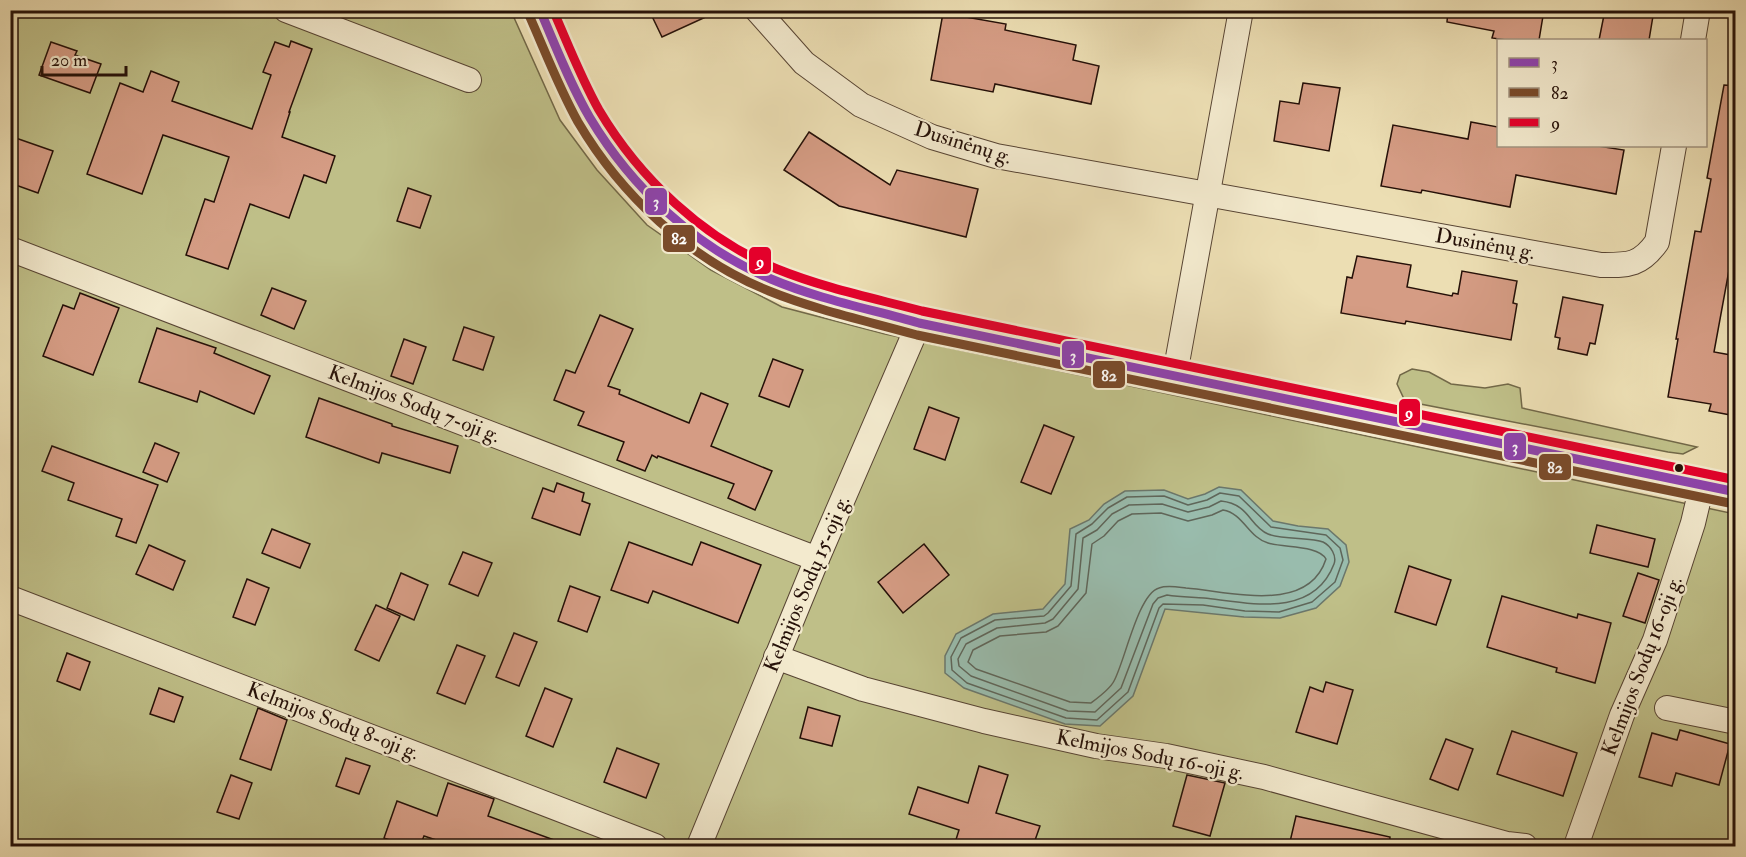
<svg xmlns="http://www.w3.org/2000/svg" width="1746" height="857" viewBox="0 0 1746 857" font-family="'IM FELL Double Pica',serif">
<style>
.green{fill:#bfbf88;stroke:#726848;stroke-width:1.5}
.water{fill:#99bcad;stroke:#6b776b;stroke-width:1.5}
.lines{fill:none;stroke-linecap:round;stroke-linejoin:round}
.shore{stroke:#5f665a;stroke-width:1.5}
.building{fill:#d59c84;stroke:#251008;stroke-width:1.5}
.minor-casing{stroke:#574433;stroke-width:26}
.secondary-casing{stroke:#251008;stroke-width:35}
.minor{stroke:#f3eace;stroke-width:24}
.secondary{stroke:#f3eace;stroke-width:33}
.bus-1-casing{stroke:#f3eace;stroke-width:14}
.bus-2-casing{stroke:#f3eace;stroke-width:14}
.bus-3-casing{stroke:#f3eace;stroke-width:14}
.bus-1{stroke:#8e44ad;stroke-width:9}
.bus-2{stroke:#7a4b2a;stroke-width:9}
.bus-3{stroke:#e4002b;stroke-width:9}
.bus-dot{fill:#251008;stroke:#f3eace;stroke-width:2}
.labels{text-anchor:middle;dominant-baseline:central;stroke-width:4.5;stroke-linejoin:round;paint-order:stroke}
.street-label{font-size:21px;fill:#251008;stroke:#f3eace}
.line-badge{stroke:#f3eace;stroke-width:2}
.badge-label{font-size:16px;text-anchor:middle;font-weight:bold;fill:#fff}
</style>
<rect width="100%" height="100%" fill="#ecdeb3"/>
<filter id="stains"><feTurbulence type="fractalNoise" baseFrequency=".00333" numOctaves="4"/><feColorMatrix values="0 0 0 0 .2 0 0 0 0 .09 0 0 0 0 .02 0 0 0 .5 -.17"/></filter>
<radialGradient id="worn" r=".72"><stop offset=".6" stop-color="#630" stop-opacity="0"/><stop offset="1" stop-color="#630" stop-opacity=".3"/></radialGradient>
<g class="green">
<polygon points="10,11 511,11 560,120 597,170 647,225 711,270 782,307 885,334 1735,514 1735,846 11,846"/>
<polygon points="1412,369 1429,372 1451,384 1485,388 1508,384 1520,388 1522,408 1697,447 1683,454 1668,452 1405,401 1397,384 1400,375"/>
</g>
<polygon class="water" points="1219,487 1241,490 1273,521 1298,526 1328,529 1346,545 1349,562 1340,586 1316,608 1280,618 1244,617 1165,609 1133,696 1100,726 1065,724 964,688 945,673 945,656 956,634 993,614 1043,609 1065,584 1070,529 1089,520 1104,504 1125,491 1164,490 1188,499 1205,494"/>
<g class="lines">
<g class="shore">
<polygon points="1220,493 1239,496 1271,527 1326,535 1340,548 1343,560 1335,582 1312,602 1279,612 1245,611 1203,605 1163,604 1159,608 1128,692 1097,720 1066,718 967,683 952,670 951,657 961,638 995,620 1044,616 1048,613 1071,586 1076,534 1092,524 1108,508 1127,497 1164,496 1188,505 1207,500"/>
<path d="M1221 501C1250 504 1249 526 1268 534 1283 540 1312 537 1323 542 1331 546 1337 556 1334 564 1313 619 1249 603 1204 598 1192 597 1180 597 1167 595L1158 598 1153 604 1121 688 1095 712 1068 711 971 676 959 666 958 659 966 644 997 628 1045 623 1053 619 1078 589 1083 538 1097 530 1112 514 1129 505 1162 504 1188 512 1209 507Z"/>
<path d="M1223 510C1243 513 1249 538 1268 543 1284 548 1318 545 1326 559 1308 615 1229 591 1186 588 1177 587 1167 585 1159 588 1138 594 1125 661 1114 681 1110 689 1099 697 1091 703L1070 702 976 669 968 662 973 650 1000 636 1046 632 1058 626 1086 593 1092 544 1104 536 1118 521 1132 514 1161 513 1188 521 1212 515Z"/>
</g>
</g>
<g class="building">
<polygon points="649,10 721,10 662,37"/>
<polygon points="1448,10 1544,10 1539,40 1506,40 1492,38 1494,31 1447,22"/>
<polygon points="1605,10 1654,10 1649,40 1599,40"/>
<polygon points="943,13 1006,24 1005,30 1076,45 1073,60 1099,66 1091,104 995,84 993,92 931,80"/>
<polygon points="291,41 312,49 289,112 290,112 282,137 335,156 326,183 304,175 289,218 250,204 228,269 186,255 205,199 214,202 229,157 163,135 142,194 87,174 120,83 143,92 151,71 179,82 172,101 252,129 271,75 263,72 275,42 289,47"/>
<polygon points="51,42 77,51 75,55 101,64 90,93 39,75"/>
<polygon points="1303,83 1340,88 1329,151 1274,141 1280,101 1299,104"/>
<polygon points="1724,85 1736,86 1736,271 1729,270 1714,352 1736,356 1736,416 1709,411 1711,404 1668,397 1678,339 1676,339 1695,231 1701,232 1711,179 1707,178"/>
<polygon points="1471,122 1498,127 1498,146 1598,146 1624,150 1616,194 1516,175 1510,207 1422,190 1421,193 1381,186 1393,125 1468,139"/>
<polygon points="809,132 890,185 897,170 978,189 966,237 839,206 784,170"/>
<polygon points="10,136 53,151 38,193 10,183"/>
<polygon points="408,188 431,196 420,228 397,221"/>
<polygon points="1357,256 1411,265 1407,287 1452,296 1453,293 1458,294 1462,271 1517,281 1513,303 1517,304 1511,340 1406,321 1405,324 1341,313 1347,277 1352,278"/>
<polygon points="272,288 306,301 294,329 261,315"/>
<polygon points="80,293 119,308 93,375 43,356 63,305 74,309"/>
<polygon points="1563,297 1603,305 1595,344 1590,343 1587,355 1558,349 1560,338 1555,337"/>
<polygon points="600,315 633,329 608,386 620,390 619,394 689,423 701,393 728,404 711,446 772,471 755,510 728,498 734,484 658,456 657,458 652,455 645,471 617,460 624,442 578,425 584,412 554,400 566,370 575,373"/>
<polygon points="464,327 494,337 483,370 453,360"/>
<polygon points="157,328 216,348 214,353 270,376 254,414 200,391 197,402 139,382"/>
<polygon points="404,339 426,347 413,384 391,376"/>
<polygon points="773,359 803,370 789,407 759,396"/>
<polygon points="319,398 392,424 392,426 458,446 450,473 382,453 379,463 306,437"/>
<polygon points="929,407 959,418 945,460 914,449"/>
<polygon points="1044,425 1074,437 1051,494 1021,482"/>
<polygon points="155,443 179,453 167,482 143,472"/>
<polygon points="52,446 158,485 136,543 116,536 122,519 68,500 74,483 42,471"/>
<polygon points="557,483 584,493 582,501 590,504 580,535 532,518 543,488 554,492"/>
<polygon points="1597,525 1655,539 1648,567 1590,553"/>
<polygon points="272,529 310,544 300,568 262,553"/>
<polygon points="629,542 692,565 701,542 761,565 738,623 653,591 648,603 611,590"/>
<polygon points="924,544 949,575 903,613 878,582"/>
<polygon points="149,545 185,561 173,590 136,574"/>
<polygon points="463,552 492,563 478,596 449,584"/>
<polygon points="1409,566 1451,580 1436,625 1395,612"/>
<polygon points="401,573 428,585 414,620 387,608"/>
<polygon points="1638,573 1659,580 1645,623 1623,616"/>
<polygon points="247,579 269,588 255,625 233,617"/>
<polygon points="570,586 600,597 587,632 558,621"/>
<polygon points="1502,596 1577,618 1578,614 1611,623 1595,683 1556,672 1557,668 1487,647"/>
<polygon points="376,605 400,616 379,661 355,650"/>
<polygon points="514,633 537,642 519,686 496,677"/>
<polygon points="457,645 485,656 465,704 437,693"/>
<polygon points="67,653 90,662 80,690 57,681"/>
<polygon points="1326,682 1353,690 1337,744 1296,732 1310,687 1323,692"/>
<polygon points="159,688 183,697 174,722 150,714"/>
<polygon points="545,688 572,699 553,747 526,736"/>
<polygon points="808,707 840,716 832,746 800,738"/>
<polygon points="258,708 287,720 271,770 240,759"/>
<polygon points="1680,730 1730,744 1719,785 1676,773 1672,786 1639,777 1652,733 1677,740"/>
<polygon points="1512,731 1577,753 1563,796 1497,774"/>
<polygon points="1446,739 1473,749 1458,790 1430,779"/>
<polygon points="617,748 659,764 646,798 604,782"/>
<polygon points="346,758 370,766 359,794 336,786"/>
<polygon points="979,766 1008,775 996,813 1040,826 1033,846 954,846 959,830 909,814 918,787 968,803"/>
<polygon points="231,775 252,783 239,819 217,812"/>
<polygon points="1187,775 1225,783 1210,836 1173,826"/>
<polygon points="448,783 494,799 488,816 565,844 564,846 454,846 424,836 420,846 406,846 384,838 397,801 437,816"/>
<polygon points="1296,816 1390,837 1389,846 1289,846"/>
</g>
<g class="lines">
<g class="minor-casing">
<g id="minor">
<polyline points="286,10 469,80"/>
<path d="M757 10 804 63 861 105 932 137 996 156 1601 265C1628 265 1640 266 1657 242L1674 146"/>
<polyline points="1693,40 1698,10"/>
<polyline points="10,249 817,559"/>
<polyline points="1175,374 1241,10"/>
<polyline points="10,598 655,846"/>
<polyline points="776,657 863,689 984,721 1096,746 1166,756 1264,777 1507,844 1525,846"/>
<polyline points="1667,708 1736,722"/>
<polyline points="699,846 817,559 919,323"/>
<polyline points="1576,846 1622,715 1655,640 1693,523 1702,485"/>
</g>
</g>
<g class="secondary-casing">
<path id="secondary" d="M540 10C556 46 570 84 590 118 631 187 696 248 771 279 818 298 869 309 919 323L1736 492"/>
</g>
<use href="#minor" class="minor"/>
<use href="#secondary" class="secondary"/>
<g class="bus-1-casing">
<path id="bus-1" d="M540 10C556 47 570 84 590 118 632 188 695 247 771 279 818 299 870 309 919 323L1736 492"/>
</g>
<g class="bus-2-casing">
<path id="bus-2" d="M529 15C545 51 559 88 578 122 621 195 689 259 769 291 816 310 867 321 917 335L1734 504"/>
</g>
<g class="bus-3-casing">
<path id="bus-3" d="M553 10C568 44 581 78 599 110 640 179 703 238 777 269 824 288 873 298 922 311L1736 480"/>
</g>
<use href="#bus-1" class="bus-1"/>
<use href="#bus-2" class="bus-2"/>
<use href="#bus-3" class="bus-3"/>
</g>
<circle class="bus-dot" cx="1679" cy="468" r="5"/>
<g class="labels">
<g class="street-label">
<text transform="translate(963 143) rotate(17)">Dusinėnų g.</text>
<text transform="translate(1485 244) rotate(10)">Dusinėnų g.</text>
<text transform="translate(414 404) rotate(21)">Kelmijos Sodų 7-oji g.</text>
<text transform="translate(807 584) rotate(-67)">Kelmijos Sodų 15-oji g.</text>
<text transform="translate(1642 666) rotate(-69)">Kelmijos Sodų 16-oji g.</text>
<text transform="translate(333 721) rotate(21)">Kelmijos Sodų 8-oji g.</text>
<text transform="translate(1150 755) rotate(11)">Kelmijos Sodų 16-oji g.</text>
</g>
</g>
<g class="line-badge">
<rect x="644" y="187" width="24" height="29" rx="6" fill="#8e44ad"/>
<rect x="662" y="224" width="34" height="29" rx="6" fill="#7a4b2a"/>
<rect x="748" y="246" width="24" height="29" rx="6" fill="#e4002b"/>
<rect x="1061" y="340" width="24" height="29" rx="6" fill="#8e44ad"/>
<rect x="1092" y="360" width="34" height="29" rx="6" fill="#7a4b2a"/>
<rect x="1398" y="398" width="23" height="29" rx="6" fill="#e4002b"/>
<rect x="1503" y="432" width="24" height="29" rx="6" fill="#8e44ad"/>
<rect x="1538" y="453" width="34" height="28" rx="6" fill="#7a4b2a"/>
</g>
<g class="badge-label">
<text x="656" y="207">3</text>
<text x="679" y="244">82</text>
<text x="760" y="267">9</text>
<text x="1073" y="361">3</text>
<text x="1109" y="381">82</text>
<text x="1409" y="418">9</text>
<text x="1515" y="452">3</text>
<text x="1555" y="473">82</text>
</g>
<rect width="1746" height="857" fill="none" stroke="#ecdeb3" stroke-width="36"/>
<rect x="12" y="12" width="1722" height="833" fill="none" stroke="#251008" stroke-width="3"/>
<rect x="18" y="18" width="1710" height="821" fill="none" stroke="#251008" stroke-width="1.5"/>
<rect x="1497" y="39" width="210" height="108" fill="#f3eace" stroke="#a1937f" stroke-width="1.5"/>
<rect x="1509" y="58" width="30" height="9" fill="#8e44ad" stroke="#a1937f" stroke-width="1.5"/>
<text x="1551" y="69" font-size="18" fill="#251008">3</text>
<rect x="1509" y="88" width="30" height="9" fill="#7a4b2a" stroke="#a1937f" stroke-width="1.5"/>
<text x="1551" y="99" font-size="18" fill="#251008">82</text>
<rect x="1509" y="118" width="30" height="9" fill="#e4002b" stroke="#a1937f" stroke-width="1.5"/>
<text x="1551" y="129" font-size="18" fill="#251008">9</text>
<path d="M42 66v9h84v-9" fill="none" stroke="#251008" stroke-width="3"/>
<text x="51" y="66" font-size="18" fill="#251008" stroke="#f3eace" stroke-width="4.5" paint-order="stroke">20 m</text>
<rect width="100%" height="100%" filter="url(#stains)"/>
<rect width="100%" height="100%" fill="url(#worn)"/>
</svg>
